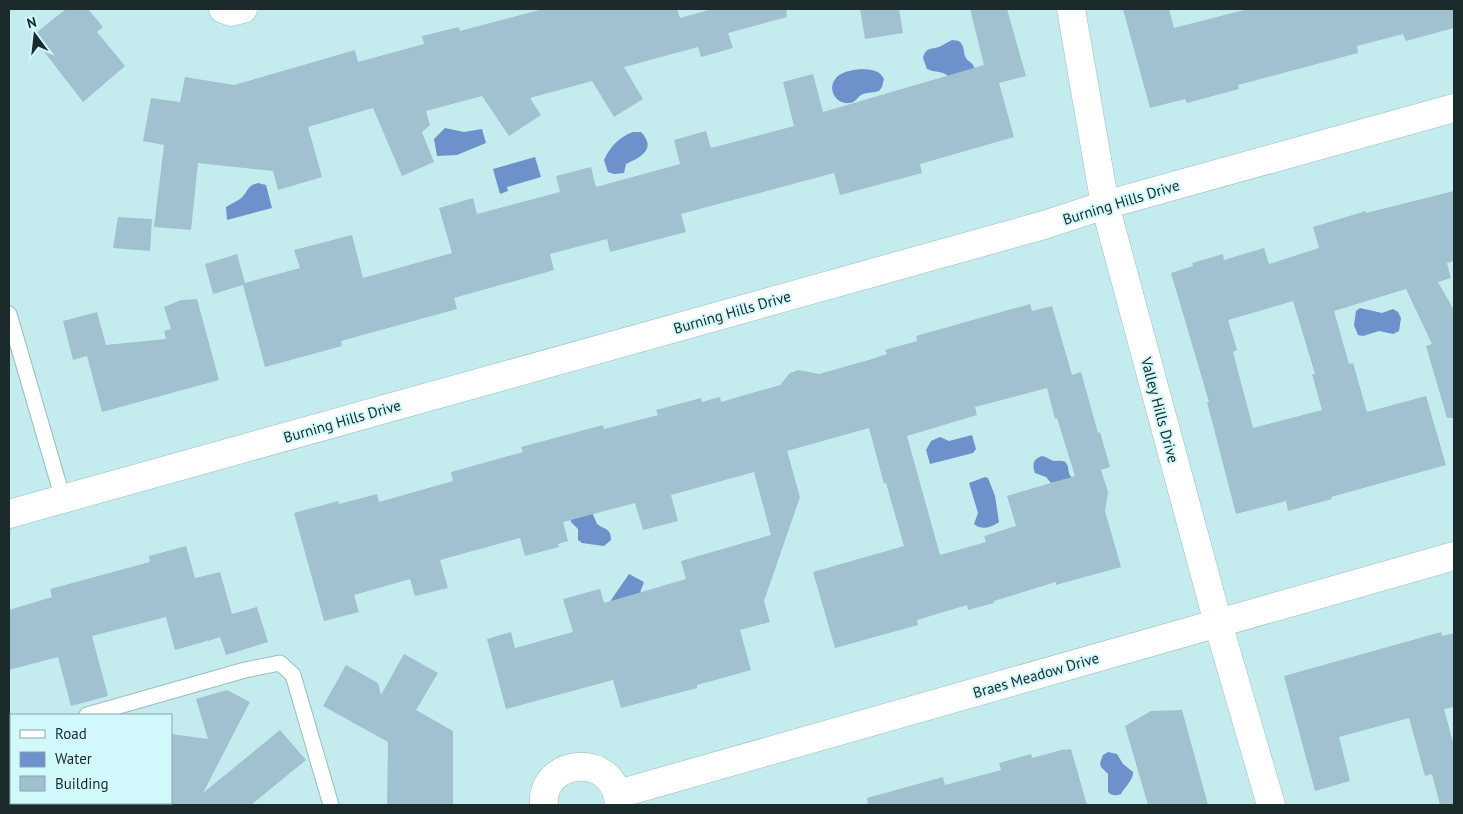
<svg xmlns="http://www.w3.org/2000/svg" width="1463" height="814" viewBox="0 0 1463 814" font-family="'PT Sans',sans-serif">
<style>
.water{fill:#6c91cb}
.building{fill:#a1c1d1;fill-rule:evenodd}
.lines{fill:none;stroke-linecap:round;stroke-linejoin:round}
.service-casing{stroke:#98bfc1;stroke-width:17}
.minor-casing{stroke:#98bfc1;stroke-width:29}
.service{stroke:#fff;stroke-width:15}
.minor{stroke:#fff;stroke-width:28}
.labels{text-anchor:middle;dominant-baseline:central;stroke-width:4;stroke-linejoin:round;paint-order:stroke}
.street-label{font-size:15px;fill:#1b2a2b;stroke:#d1f9fb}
</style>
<rect width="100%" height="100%" fill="#c4ecee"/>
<g class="water">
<path d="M952 40 959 41C965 47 963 50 965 56 968 64 975 60 975 74L953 80C941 69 939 74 927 69L923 58C926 46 932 50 941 46 945 44 948 42 952 40Z"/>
<path d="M861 69C871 70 879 69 884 79L882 87 879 91C874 93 869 92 863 94 858 96 856 102 850 103 834 105 826 86 838 76 844 71 854 70 861 69Z"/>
<polygon points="445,128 464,132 482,129 486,143 457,155 437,156 434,139"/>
<path d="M633 132H641C657 149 641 157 626 164L624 173 614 174 608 172 604 160C610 147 619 137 633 132Z"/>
<polygon points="535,157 541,177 507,187 508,191 500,194 493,169"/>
<path d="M258 183 266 185 272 208 227 220 226 207C230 204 236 202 240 199 248 193 246 186 258 183Z"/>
<polygon points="1360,308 1382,313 1393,309 1398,312 1401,318 1399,331 1393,334 1379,331 1363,336 1358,335 1354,325 1356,311"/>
<polygon points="972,435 976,449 973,453 930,464 926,450 931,441 940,437 949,441"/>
<path d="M1042 456C1047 457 1050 460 1054 461 1060 461 1066 459 1068 467 1069 472 1068 473 1072 478L1051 483 1046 477 1035 473C1032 464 1033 459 1042 456Z"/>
<path d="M985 477 988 478 995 496 999 522C992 527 982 531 974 524L978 513 969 483Z"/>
<path d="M592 512 597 524C605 530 611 528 611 540L604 546 582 543 578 540V529L571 522 570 517Z"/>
<polygon points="629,574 644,582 635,606 609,603"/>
<path d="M1108 752 1117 754 1123 764 1133 772C1134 779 1125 787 1121 794 1116 796 1112 796 1108 792V774L1101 767 1100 763 1103 755Z"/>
</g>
<g class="building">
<polygon points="66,9 88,9 103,27 97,32 125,66 83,102 32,36"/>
<polygon points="543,9 677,9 680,18 712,9 786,9 787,17 728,33 733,48 701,57 698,47 624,67 643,99 614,117 592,81 530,98 541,115 509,136 482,96 426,111 430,125 422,132 434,162 402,176 373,108 308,127 322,177 278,190 273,171 198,163 191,230 154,227 164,145 143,141 151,98 180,102 185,77 234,85 355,50 358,62 424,44 422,36 459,27 460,31"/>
<polygon points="860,9 899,9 903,33 865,39"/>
<polygon points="970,9 1007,9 1026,76 999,83 1014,137 920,164 922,173 840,195 834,173 681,214 686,232 610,252 607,239 550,254 554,270 454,298 457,309 341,341 342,346 265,367 243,285 213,294 205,264 237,254 245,283 300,268 294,250 352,235 363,278 452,253 439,208 473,198 477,214 560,192 556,176 591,167 596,187 680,164 674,140 706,131 711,148 794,126 783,82 813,74 823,112 984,65"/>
<polygon points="1123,9 1169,9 1174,28 1248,9 1454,9 1454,28 1406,41 1403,34 1357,46 1358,53 1238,85 1239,89 1187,103 1185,99 1150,108"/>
<path d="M1454 191V261L1447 263 1451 278 1438 282 1454 310V418H1447L1426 346 1432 344 1406 289 1334 311 1349 364 1353 363 1367 412 1426 396 1446 465 1331 497 1332 499 1288 511 1286 501 1236 514 1207 402H1209L1171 273 1193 266 1192 263 1223 254 1224 260 1264 248 1269 264 1319 248 1313 227 1366 211V213ZM1293 301 1315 374H1312L1322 410 1253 428 1233 352 1237 350 1228 320Z"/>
<polygon points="118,217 152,219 150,251 113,248"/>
<polygon points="197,299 219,380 102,412 87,356 73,360 63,321 97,312 106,345 166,339 164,331 171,329 164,307 181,300"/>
<path d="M1030 304 1032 311 1052 306 1072 375 1081 372 1098 433 1100 432 1110 467 1101 470 1108 492 1105 511 1121 567 1056 585V582L994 601V603L968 610 967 605 917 620 918 625 835 648 813 572 904 546 886 483 884 484 869 428 787 451 800 497 764 601 770 622 740 630 751 670 697 685V688L621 708 613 680 506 709 487 639 511 632 515 648 573 632 563 599 600 589 604 603 686 579 681 561 771 535 754 472 671 495 678 521 643 530 635 503 563 522 568 541 558 544 559 547 525 556 520 538 440 560 448 588 415 596 410 579 354 595 359 612 324 621 294 513 338 501 339 504 377 494 379 502 453 481 451 472 523 452 521 447 603 425 604 429 658 415 656 410 701 398 702 402 720 397 721 402 780 385 790 373 798 370 819 374 872 359 887 354 885 350 917 341 916 336ZM1047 388 1055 419 1057 418 1075 476 1007 496 1016 526 984 536 986 542 940 555 907 436 977 415 975 407Z"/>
<polygon points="186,546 195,578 220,572 232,614 257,607 268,642 226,655 220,637 208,641 205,639 207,641 175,650 166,617 92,636 108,696 71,706 58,657 9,670 9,610 52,597 50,589 150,562 149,556"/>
<polygon points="1441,632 1442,636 1454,633 1454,707 1444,709 1454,746 1454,805 1440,805 1432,774 1425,776 1409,718 1339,737 1350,781 1315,791 1284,676"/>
<polygon points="404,654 438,673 416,710 453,731 453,805 387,805 388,742 323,706 346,665 378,683 381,695"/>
<polygon points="227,690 250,702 203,793 280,730 306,760 251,805 171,805 171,734 208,739 196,699"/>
<polygon points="1182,710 1208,805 1148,805 1125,726 1151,711"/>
<polygon points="1065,749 1065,750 1071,749 1087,805 868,805 867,798 943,777 945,785 1001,770 999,763 1031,754 1032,758"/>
</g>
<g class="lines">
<g class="service-casing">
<g id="service">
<polyline points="9,314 63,499"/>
<polyline points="87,715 245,670 280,663 293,675 331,805"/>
<polyline points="9,737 11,737"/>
</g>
</g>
<g class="minor-casing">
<g id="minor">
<polyline points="223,9 231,12 243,9"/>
<polyline points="1071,9 1105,205 1218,623 1271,805"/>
<polyline points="9,514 1044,225 1105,205 1454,108"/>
<polyline points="618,794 1454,556"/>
<path d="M544 805C540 759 615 749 619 805"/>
</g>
</g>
<use href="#service" class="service"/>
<use href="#minor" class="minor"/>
</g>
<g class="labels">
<g class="street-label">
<text transform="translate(1121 202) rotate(-17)">Burning Hills Drive</text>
<text transform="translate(732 312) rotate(-16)">Burning Hills Drive</text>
<text transform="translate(1160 410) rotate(75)">Valley Hills Drive</text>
<text transform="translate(342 421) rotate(-16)">Burning Hills Drive</text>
<text transform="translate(1036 675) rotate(-16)">Braes Meadow Drive</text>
</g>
</g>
<rect width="1463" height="814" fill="none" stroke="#1b2a2b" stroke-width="20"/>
<rect x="10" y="714" width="162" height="90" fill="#d1f9fb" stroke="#88a6a8"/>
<rect x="20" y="730" width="25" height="8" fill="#ffffff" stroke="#88a6a8"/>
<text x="55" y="739" font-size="15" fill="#1b2a2b">Road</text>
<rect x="20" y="752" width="25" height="15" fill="#6c91cb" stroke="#88a6a8"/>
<text x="55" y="764" font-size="15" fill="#1b2a2b">Water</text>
<rect x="20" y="776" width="25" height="15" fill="#a1c1d1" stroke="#88a6a8"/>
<text x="55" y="789" font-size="15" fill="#1b2a2b">Building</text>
<g transform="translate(35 35) rotate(345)" stroke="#d1f9fb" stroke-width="4" paint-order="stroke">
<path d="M0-4L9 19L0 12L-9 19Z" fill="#1b2a2b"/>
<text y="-8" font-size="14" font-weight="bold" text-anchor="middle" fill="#1b2a2b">N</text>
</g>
</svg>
